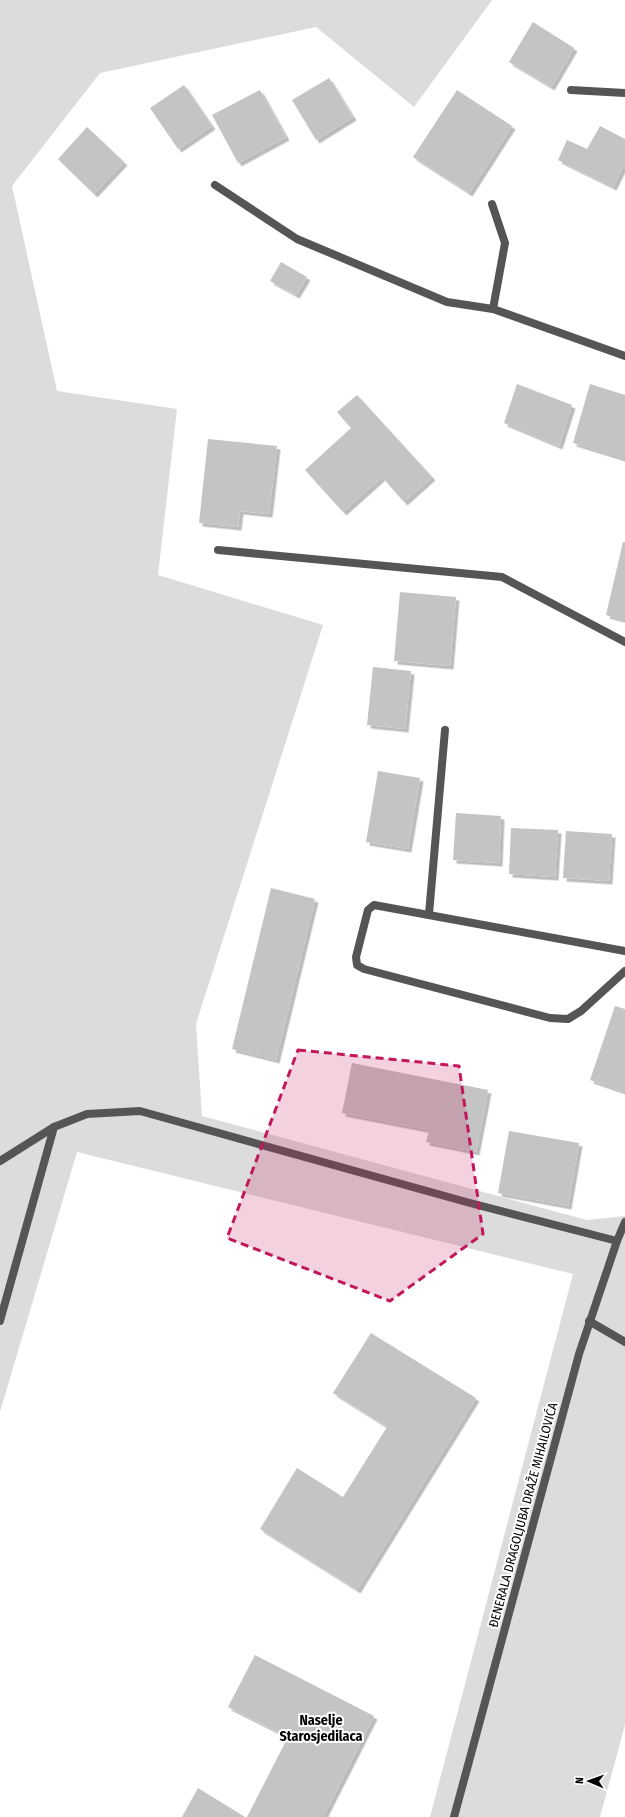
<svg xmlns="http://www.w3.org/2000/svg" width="625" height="1817" viewBox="0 0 625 1817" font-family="'Fira Sans Condensed',sans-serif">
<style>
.green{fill:#dcdcdc}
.building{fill:#c4c4c4;filter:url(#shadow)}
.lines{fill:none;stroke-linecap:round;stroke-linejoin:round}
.service{stroke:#555;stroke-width:8}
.minor{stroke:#555;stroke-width:8}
.marked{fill:#c2185b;fill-opacity:0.2;stroke:#c2185b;stroke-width:3;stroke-dasharray:8 5;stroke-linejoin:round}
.labels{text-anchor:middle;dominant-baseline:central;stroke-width:4;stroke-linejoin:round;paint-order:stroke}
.street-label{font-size:13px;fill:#000;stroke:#fff}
.neighbourhood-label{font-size:14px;font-weight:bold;fill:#000;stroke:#fff}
</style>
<defs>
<filter id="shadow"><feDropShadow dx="3.5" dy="3.5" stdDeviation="0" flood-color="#0004"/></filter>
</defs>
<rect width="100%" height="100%" fill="#fff"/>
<polygon class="green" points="0,0 492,0 414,107 316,27 100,73 12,186 57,391 177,409 158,575 323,625 196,1024 202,1116 587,1220 625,1216 625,1725 600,1817 430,1817 573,1274 77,1152 0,1412"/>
<g class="building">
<polygon points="533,22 574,48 551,87 509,62"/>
<polygon points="329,78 353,117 316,140 292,100"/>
<polygon points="184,85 212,126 178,149 150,108"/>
<polygon points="260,90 286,137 238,163 212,115"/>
<polygon points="457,90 512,126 469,193 413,157"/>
<polygon points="600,126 625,139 625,163 613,187 558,160 567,140 587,149"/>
<polygon points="87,127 124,162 94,194 58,159"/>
<polygon points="281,262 307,277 296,295 270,281"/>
<polygon points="517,384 572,405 559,446 504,423"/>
<polygon points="590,384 625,395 625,459 573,443"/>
<polygon points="357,395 432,477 404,502 382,477 343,512 305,470 351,428 337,412"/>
<polygon points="208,439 277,446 269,514 240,511 238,527 199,523"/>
<polygon points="623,542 625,542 625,620 606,615"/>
<polygon points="400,592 456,597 450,666 394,661"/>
<polygon points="373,667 411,671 405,729 367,725"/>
<polygon points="378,771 420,778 408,849 366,842"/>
<polygon points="456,813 501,816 499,863 453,860"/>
<polygon points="511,828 558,830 555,877 509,874"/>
<polygon points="566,831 612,834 609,881 563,878"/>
<polygon points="271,888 315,899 276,1060 232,1049"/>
<polygon points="615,1006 625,1009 625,1092 590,1080"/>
<polygon points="352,1063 488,1090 476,1152 426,1142 429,1130 342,1113"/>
<polygon points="509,1131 579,1143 568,1206 498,1193"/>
<polygon points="371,1333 476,1398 357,1590 260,1529 297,1468 343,1497 387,1427 333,1393"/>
<polygon points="255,1655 374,1716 323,1817 247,1817 288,1737 228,1707"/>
<polygon points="198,1788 245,1817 182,1817"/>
</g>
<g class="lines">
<g class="service">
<polyline points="492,204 505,243 493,309"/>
<polyline points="429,914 445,730"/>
<polyline points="625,951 374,905 368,910 356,957 357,965 364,969 550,1018 568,1019 581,1011 625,971"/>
<polyline points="589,1321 625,1342"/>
</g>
<g class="minor">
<polyline points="571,90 625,93"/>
<polyline points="215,185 297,239 447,302 493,309 625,356"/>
<polyline points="218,550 502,577 625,642"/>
<polyline points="0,1161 54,1127"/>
<polyline points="0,1321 54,1127 87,1114 140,1111 470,1203 617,1241"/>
<polyline points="454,1817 579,1354 617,1241 625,1222"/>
</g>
</g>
<path class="marked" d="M298 1050 459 1066 483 1234 390 1301 227 1238Z"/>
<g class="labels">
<g class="street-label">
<text transform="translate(523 1515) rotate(-75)">ĐENERALA DRAGOLJUBA DRAŽE MIHAILOVIĆA</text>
</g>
<g class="neighbourhood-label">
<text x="321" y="1720">Naselje<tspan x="321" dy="16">Starosjedilaca</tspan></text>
</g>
</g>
<g transform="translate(589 1781) rotate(272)" stroke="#ffffff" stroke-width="3" paint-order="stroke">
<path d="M0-3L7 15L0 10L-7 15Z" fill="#000000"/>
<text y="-6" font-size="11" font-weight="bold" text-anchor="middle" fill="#000000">N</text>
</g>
</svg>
